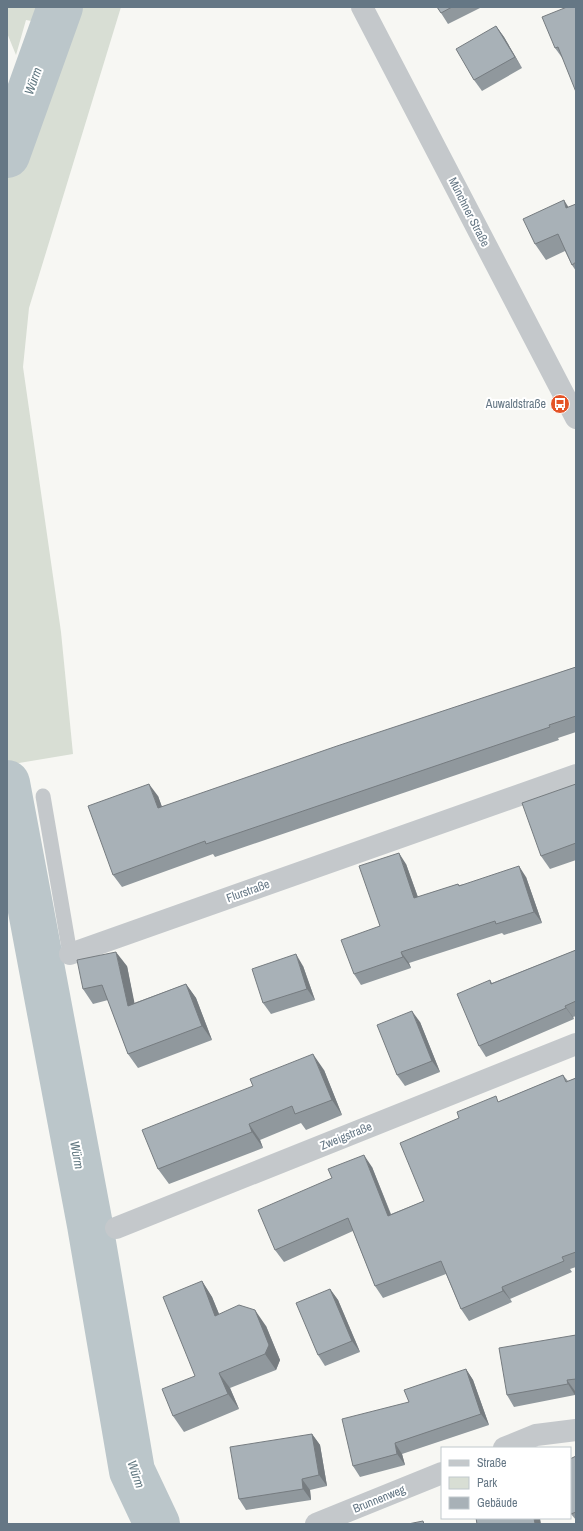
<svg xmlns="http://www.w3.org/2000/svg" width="583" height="1531" viewBox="0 0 583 1531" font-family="'Archivo Narrow',sans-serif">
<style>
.green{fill:#d8ded4}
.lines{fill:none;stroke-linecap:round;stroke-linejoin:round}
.river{stroke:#bbc6ca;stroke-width:46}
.lane{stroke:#c4c8cb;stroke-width:15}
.street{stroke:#c4c8cb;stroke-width:22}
.wall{fill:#90989d}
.shaded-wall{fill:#767c80}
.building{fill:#a8b1b7;stroke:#767c80}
.labels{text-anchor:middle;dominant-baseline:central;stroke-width:4;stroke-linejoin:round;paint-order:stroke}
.street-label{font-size:12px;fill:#657785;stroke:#fff}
.poi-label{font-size:12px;fill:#657785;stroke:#fff;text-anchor:end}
.water-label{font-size:13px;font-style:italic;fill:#617881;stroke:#fff}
</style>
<rect width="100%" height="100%" fill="#f7f7f3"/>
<polygon class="green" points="7,7 121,7 29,308 23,367 61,632 73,754 7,765 7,112 37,22 26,20 16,55 7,33"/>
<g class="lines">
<g class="river">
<polyline points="7,155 60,7"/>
<polyline points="7,783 90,1225 132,1471 157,1524"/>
</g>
<polyline class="lane" points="43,796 70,954"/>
<g class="street">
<polyline points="362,7 576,418"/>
<polyline points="70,954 576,775"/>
<polyline points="116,1228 576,1044"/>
<polyline points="504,1448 536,1435 576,1430"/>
<polyline points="316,1524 442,1473"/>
</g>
</g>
<g class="wall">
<polygon points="437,7 482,7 448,24 441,13"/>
<polygon points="567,7 563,59 555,48"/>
<polygon points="496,26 504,37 522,68 482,91 474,80"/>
<polygon points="576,204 576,271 572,265 565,251 546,260 535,244 569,207"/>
<polygon points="576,667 576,732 558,738 559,740 215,857 213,854 122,887 113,875 158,796 162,807"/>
<polygon points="576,784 576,860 550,869 541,856"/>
<polygon points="406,864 418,897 458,884 459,885 526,877 542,923 504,935 502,933 409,963 411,968 361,985 354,974 380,926"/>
<polygon points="576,950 576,1016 573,1017 574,1019 486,1057 479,1046 490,980 492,983"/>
<polygon points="127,966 134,1003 186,984 196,998 212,1040 138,1068 128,1054 108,1000 93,1004 83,989"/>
<polygon points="303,966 315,1000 271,1014 263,1003"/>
<polygon points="420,1022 440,1072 405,1086 397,1075"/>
<polygon points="324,1070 342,1115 306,1130 301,1123 260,1140 263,1148 169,1184 158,1169"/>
<polygon points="563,1075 568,1081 576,1078 576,1267 570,1269 572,1272 510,1299 512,1302 469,1321 461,1309 446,1274 383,1298 375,1286 353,1231 284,1262 275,1250 372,1167 391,1214 424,1201 500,1101"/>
<polygon points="202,1281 212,1297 219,1314 266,1326 280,1360 276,1370 230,1388 239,1409 184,1432 173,1416 195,1376"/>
<polygon points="330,1289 338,1300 360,1352 325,1366 318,1355"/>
<polygon points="576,1335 576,1391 575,1391 575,1395 514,1407 507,1395"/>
<polygon points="466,1369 473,1380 489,1425 402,1454 405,1465 360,1477 353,1466 409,1402"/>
<polygon points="312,1434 320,1445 327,1486 310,1490 311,1500 246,1510 239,1499"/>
<polygon points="576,1456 576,1520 571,1514"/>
</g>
<g class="shaded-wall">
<polygon points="496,26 504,37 522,68 515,57"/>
<polygon points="564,200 574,216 566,208"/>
<polygon points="149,784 158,796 167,821 158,808"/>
<polygon points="399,853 406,864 422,909 414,898"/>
<polygon points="519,866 526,877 542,923 534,912"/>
<polygon points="116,952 127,966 138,1020 128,1006"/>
<polygon points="401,952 409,963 411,968 403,957"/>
<polygon points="296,954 303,966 315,1000 307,989"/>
<polygon points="186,984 196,998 212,1040 202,1026"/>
<polygon points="565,1006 573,1017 574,1019 566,1008"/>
<polygon points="412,1011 420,1022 440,1072 432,1061"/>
<polygon points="313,1054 324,1070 342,1115 332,1100"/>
<polygon points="249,1124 260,1140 263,1148 252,1132"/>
<polygon points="364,1155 372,1167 396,1228 388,1216"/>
<polygon points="202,1281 212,1297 226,1331 215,1316"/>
<polygon points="502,1287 512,1302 503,1291"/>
<polygon points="330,1289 338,1300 360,1352 352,1341"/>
<polygon points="255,1310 266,1326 280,1360 276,1370 265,1354"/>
<polygon points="466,1369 473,1380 489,1425 481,1414"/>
<polygon points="219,1373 230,1388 239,1409 228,1394"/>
<polygon points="567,1380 575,1391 575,1395 568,1384"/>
<polygon points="312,1434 320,1445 327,1486 319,1475"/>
<polygon points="395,1443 402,1454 405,1465 397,1454"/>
<polygon points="302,1479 310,1490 311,1500 303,1489"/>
<polygon points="534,1518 540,1518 541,1524 535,1524"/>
</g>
<g class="building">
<polygon points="437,7 452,7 441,13"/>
<polygon points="567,7 576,7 576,92 558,47 555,48 542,17"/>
<polygon points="496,26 515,57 474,80 456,49"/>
<polygon points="564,200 566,208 576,204 576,262 572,265 558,234 535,244 523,219"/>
<polygon points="576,667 576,716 549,725 550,727 206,844 205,841 113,875 88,806 149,784 158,808 337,746"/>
<polygon points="576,784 576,843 541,856 522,803"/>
<polygon points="399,853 414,898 458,884 459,886 519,866 534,912 496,924 495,921 401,952 403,957 354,974 341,940 380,926 359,866"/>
<polygon points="576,950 576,1001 565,1006 566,1008 479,1046 457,994 490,980 491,984"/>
<polygon points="116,952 128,1006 186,984 202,1026 128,1054 102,985 83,989 77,960"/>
<polygon points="296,954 307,989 263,1003 252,969"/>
<polygon points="412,1011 432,1061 397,1075 377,1025"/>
<polygon points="313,1054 332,1100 295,1114 292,1106 249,1124 252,1132 158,1169 142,1130 253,1086 250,1079"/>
<polygon points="563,1075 566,1082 576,1078 576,1252 562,1257 564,1261 502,1287 503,1291 461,1309 441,1261 375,1286 348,1218 275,1250 258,1210 332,1178 328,1169 364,1155 388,1216 424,1201 400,1143 459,1118 457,1112 496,1096 498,1102"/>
<polygon points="202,1281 215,1316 239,1305 255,1310 269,1345 265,1354 219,1373 228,1394 173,1416 162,1389 195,1376 163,1297"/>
<polygon points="330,1289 352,1341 318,1355 296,1303"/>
<polygon points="576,1335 576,1379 567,1380 568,1384 507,1395 499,1348"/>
<polygon points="466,1369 481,1414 395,1443 397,1454 353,1466 342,1419 409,1402 404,1390"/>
<polygon points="312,1434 319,1475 302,1479 303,1489 239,1499 230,1447"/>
<polygon points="576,1456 576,1512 571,1514 570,1510 570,1459"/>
<polygon points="476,1518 534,1518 535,1524 477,1524"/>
<polygon points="423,1521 424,1524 408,1524"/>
</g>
<defs>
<g id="bus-disc" transform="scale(1)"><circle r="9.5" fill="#e45326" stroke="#fff"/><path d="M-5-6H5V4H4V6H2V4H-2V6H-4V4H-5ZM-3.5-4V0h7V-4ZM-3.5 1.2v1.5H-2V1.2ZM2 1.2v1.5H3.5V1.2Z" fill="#fff"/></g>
</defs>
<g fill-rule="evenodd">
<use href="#bus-disc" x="560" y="404"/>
</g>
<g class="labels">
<g class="street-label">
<text transform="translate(469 212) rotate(63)">Münchner Straße</text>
<text transform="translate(248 891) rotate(-20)">Flurstraße</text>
<text transform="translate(346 1136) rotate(-22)">Zweigstraße</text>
<text transform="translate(379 1499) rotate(-22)">Brunnenweg</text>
</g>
<g class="poi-label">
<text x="546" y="404">Auwaldstraße</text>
</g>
<g class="water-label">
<text transform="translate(33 81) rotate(-70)">Würm</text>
<text transform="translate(77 1155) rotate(79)">Würm</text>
<text transform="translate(136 1474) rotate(71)">Würm</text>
</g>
</g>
<rect width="583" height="1531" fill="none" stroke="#657785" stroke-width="16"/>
<rect x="441" y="1447" width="130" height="72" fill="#ffffff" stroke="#c1c9ce"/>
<rect x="449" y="1460" width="20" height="6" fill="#c4c8cb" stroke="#c1c9ce"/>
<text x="477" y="1467" font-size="12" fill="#657785">Straße</text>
<rect x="449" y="1477" width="20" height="12" fill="#d8ded4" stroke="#c1c9ce"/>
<text x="477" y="1487" font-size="12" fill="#657785">Park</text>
<rect x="449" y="1497" width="20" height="12" fill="#a8b1b7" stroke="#c1c9ce"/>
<text x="477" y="1507" font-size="12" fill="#657785">Gebäude</text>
</svg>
